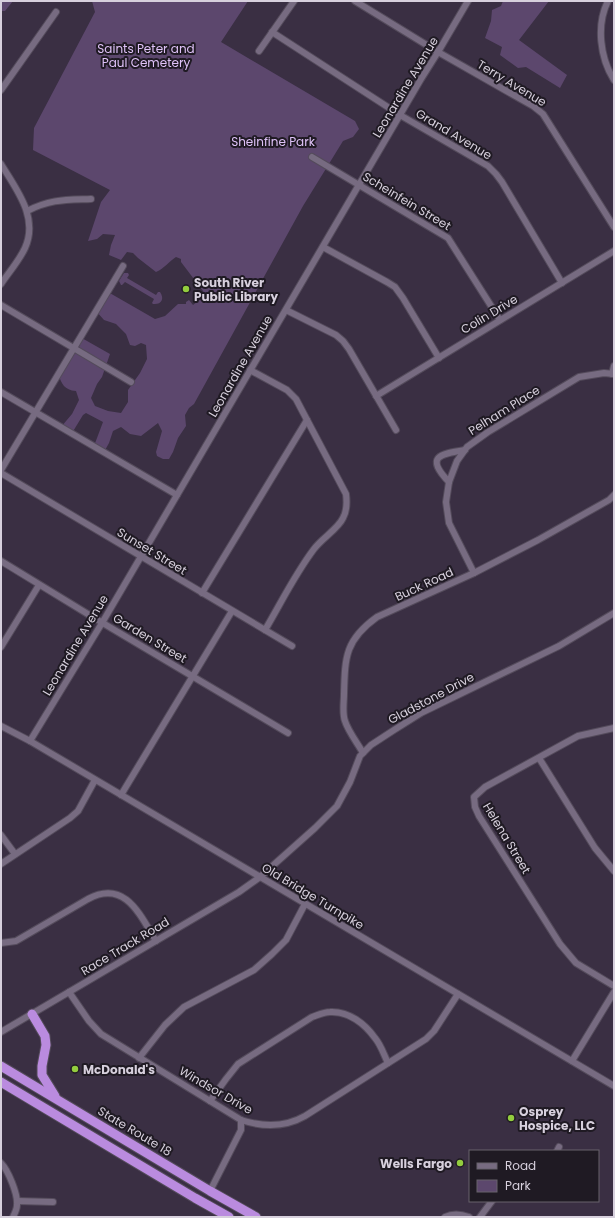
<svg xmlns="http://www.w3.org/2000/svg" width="615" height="1218" viewBox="0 0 615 1218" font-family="Poppins,sans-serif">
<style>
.green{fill:#5c476d}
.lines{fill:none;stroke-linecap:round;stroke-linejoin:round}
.minor-casing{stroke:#544b5b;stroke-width:8}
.highway-casing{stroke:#544b5b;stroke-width:11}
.minor{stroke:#776b81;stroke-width:6}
.highway{stroke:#ba8bdf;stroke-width:9}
.poi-dot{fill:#93cd3e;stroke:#1f1a23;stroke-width:1.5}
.labels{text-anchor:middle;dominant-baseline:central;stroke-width:4;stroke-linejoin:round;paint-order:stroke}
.park-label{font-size:12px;fill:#dfc2f8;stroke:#1f1a23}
.street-label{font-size:12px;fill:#d7d0dd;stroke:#1f1a23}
.poi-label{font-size:12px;font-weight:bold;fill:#d7d0dd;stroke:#1f1a23;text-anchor:start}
</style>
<rect width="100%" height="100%" fill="#3a2f43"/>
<g class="green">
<polygon points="1,1 13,1 5,11 1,11"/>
<path d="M92 1H248L221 42 355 121 359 129 353 137 343 141 303 206 194 404 189 408 185 415 186 426 178 438 173 452 169 459H163L157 456 156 452 162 431 158 423 141 436 130 434 121 427 113 431 109 443 104 452 94 446 103 422 86 413 83 415 72 433 61 427 72 414 79 400 76 391C64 390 62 384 58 374L80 337 110 354 102 377 97 384 91 398 95 406 108 411 121 413 128 402V390L140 373 147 359 146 345 141 343 135 346 130 345 126 334 116 324 104 320 96 311 108 292 155 319 165 316 178 304H186V302L189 300 193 305 206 295 181 262V259L176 257C168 262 165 268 156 272L138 258 133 253 127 252 121 260 109 255 111 245 115 235 103 234 97 239 88 241 101 202 110 190 33 150 34 128 95 12Z"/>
<polygon points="503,1 549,1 519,40 567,75 560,88 526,67 518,68 500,55 502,47 485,38 491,21 492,10 501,6"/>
<path d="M124 273H128L129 275 127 278 156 295 158 292H160C165 299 161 305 153 304L152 303 154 299 125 282 122 285H121L119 281Z"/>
</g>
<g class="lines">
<g class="minor-casing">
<g id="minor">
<polyline points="355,1 438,52 533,106 543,114 614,227"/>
<path d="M608 1C596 25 600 58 614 80"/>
<polyline points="272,32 400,115 488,166 496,174 502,182 562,283"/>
<polyline points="259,51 294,1"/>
<polyline points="1,90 56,12"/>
<polyline points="312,157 448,238 500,320"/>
<path d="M1 164C16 189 39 217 25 248 19 261 9 272 1 284"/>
<path d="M27 211C51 199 65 200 91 199"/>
<polyline points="323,247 387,282 395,287 403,298 439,358"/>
<polyline points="1,305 131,382"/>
<polyline points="286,310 336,335 343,341 349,349 396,430"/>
<path d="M250 370 287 390 296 399 346 494C347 502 347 511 343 518 338 529 322 538 314 549 295 574 281 603 265 630"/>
<polyline points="612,374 614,366"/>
<polyline points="1,392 177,495"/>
<polyline points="376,396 614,251"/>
<polyline points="1,470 123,266"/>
<polyline points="1,473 292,646"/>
<path d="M449 482C425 457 439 454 465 450"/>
<polyline points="1,561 91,616 288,733"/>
<polyline points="474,573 449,523 446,502 449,482 457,461 467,447 488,432 579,377 604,373 614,374"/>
<polyline points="202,593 307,420"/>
<polyline points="1,647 39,585"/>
<polyline points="1,726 30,741 614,1086"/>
<polyline points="614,728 578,736 485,787 474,797 475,807 479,816 560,944 576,963 614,986"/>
<polyline points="30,741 102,623 421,79 438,52 468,1"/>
<path d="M363 753C358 744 348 731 345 721 342 713 344 702 344 694 345 657 345 640 377 617L474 573 538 540 609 500 614 495"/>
<polyline points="539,758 595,848 614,871"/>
<polyline points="121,795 232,611"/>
<polyline points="1,835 15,854"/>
<polyline points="1,864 70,818 78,811 95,780"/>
<path d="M1 943 16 941 88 899C125 879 140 915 156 941"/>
<path d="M69 992 89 1021 101 1034 241 1120C263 1127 284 1128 305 1116L426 1039 434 1031 458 994"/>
<polyline points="1,1032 239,892 260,877 315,828 337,806 350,782 360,756 371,745 394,730 421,713 559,646 614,613"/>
<polyline points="139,1058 165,1025 184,1007 254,970 272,954 286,940 305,904"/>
<polyline points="572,1061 614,992"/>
<path d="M210 1101 226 1079 238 1064 312 1017C318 1015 324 1012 330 1012 349 1011 365 1024 375 1038 381 1045 384 1055 388 1063"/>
<polyline points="557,1151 559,1147"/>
<path d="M1 1163C8 1170 18 1194 17 1205 17 1209 15 1213 13 1217"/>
<polyline points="210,1191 241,1130 241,1120"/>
<polyline points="17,1201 53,1202"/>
<path d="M445 1217C453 1213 461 1214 469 1217"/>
<polyline points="480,1217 492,1201"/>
</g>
</g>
<g class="highway-casing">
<g id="highway">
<polyline points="32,1014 45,1036 46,1045 42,1066 42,1075 55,1096"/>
<polyline points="1,1066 210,1191 256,1217"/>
<polyline points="1,1082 195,1198 229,1217"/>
</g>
</g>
<use href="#minor" class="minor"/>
<use href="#highway" class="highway"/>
</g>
<g class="poi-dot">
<circle cx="186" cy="289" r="4"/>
<circle cx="75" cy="1069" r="4"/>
<circle cx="511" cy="1118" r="4"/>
<circle cx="460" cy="1163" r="4"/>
</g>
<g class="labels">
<g class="park-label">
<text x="146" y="48">Saints Peter and<tspan x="146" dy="14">Paul Cemetery</tspan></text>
<text x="273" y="141">Sheinfine Park</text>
</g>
<g class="street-label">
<text transform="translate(512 83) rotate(31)">Terry Avenue</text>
<text transform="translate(405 87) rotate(-59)">Leonardine Avenue</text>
<text transform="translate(454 134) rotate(31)">Grand Avenue</text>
<text transform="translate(407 201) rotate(31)">Scheinfein Street</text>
<text transform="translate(489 314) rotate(-31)">Colin Drive</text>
<text transform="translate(240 366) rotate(-60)">Leonardine Avenue</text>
<text transform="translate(504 410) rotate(-32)">Pelham Place</text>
<text transform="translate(152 551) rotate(31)">Sunset Street</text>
<text transform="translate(424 584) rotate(-25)">Buck Road</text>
<text transform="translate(150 638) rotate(31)">Garden Street</text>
<text transform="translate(75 645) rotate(-59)">Leonardine Avenue</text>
<text transform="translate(431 698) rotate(-28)">Gladstone Drive</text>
<text transform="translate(507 838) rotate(59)">Helena Street</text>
<text transform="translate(313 896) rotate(31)">Old Bridge Turnpike</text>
<text transform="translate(125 946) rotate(-31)">Race Track Road</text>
<text transform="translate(216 1090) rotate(30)">Windsor Drive</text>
<text transform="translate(135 1131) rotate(31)">State Route 18</text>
</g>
<g class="poi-label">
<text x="194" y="282">South River<tspan x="194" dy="14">Public Library</tspan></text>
<text x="83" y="1069">McDonald's</text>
<text x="519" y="1111">Osprey<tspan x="519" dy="14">Hospice, LLC</tspan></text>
<text x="452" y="1163" text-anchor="end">Wells Fargo</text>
</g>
</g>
<rect width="615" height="1218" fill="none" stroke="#d7d0dd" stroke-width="4"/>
<rect x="469" y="1150" width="130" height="52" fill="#1f1a23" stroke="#69636d"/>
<rect x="477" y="1163" width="20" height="6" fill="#776b81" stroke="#69636d"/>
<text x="505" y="1170" font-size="12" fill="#d7d0dd">Road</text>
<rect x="477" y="1180" width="20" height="12" fill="#5c476d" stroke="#69636d"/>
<text x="505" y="1190" font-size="12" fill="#d7d0dd">Park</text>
</svg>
